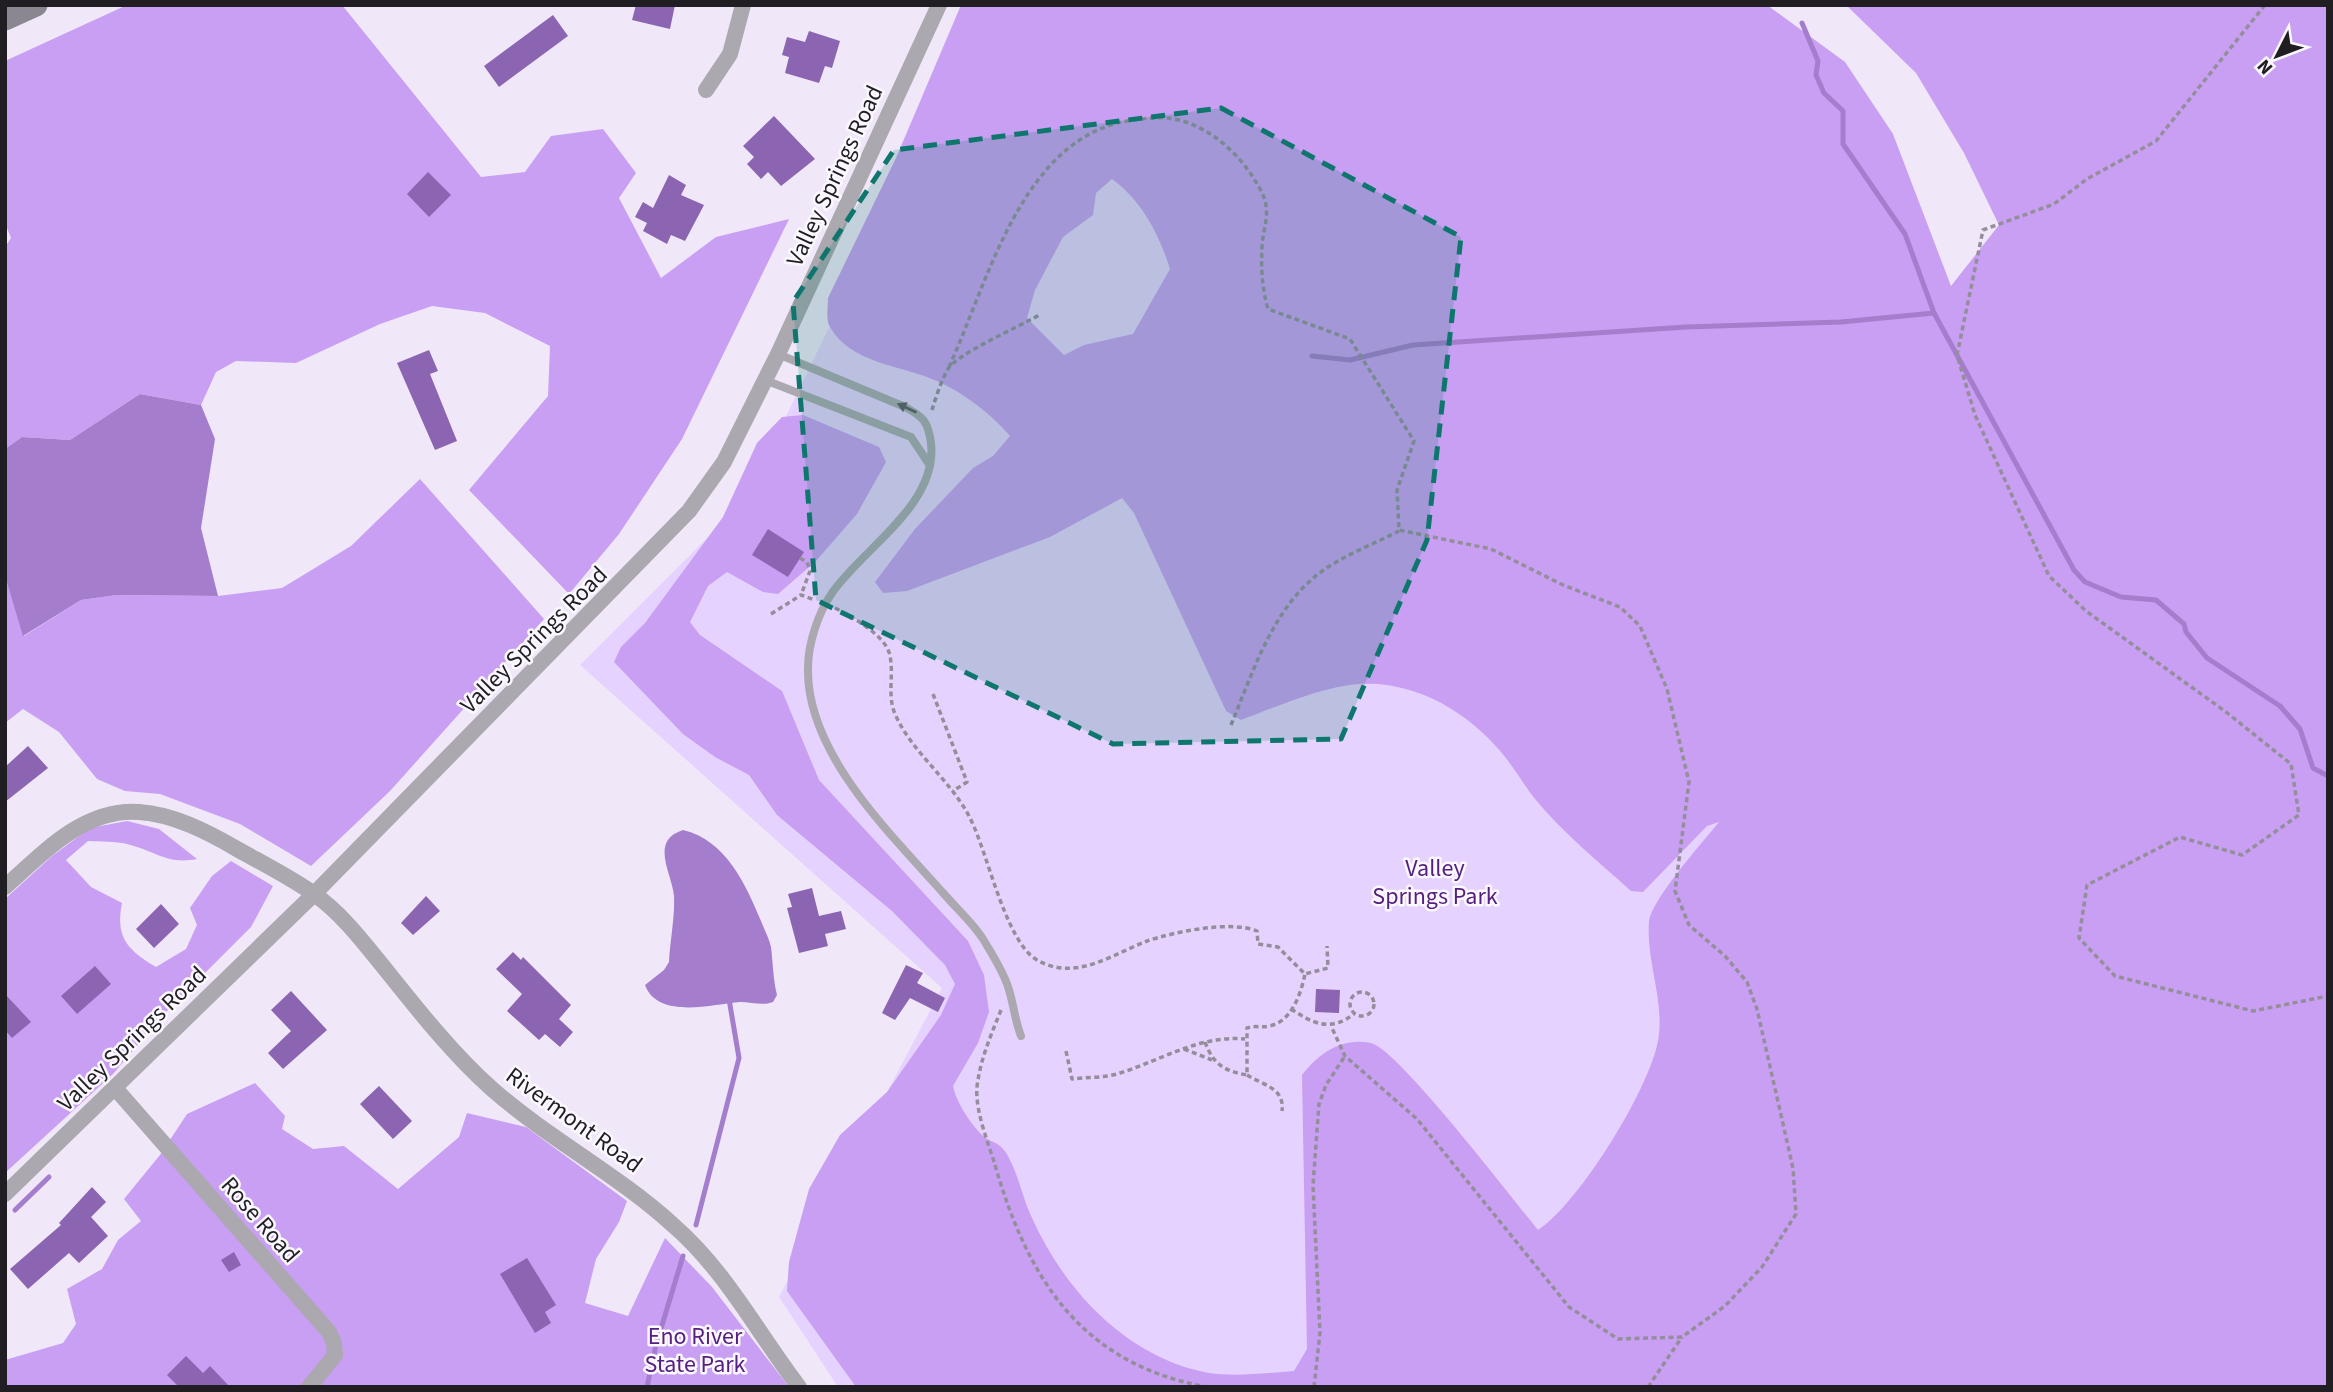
<svg xmlns="http://www.w3.org/2000/svg" width="2333" height="1392" viewBox="0 0 2333 1392" font-family="'Source Sans 3',sans-serif">
<style>
.green{fill:#e6d2fe}
.forest{fill:#c89ff3;fill-rule:evenodd}
.water{fill:#a47dcd}
.lines{fill:none;stroke-linecap:round;stroke-linejoin:round}
.stream{stroke:#a47dcd;stroke-width:5}
.building{fill:#8b64b2}
.path{stroke:#948e9a;stroke-width:3.5;stroke-dasharray:5 3.5;stroke-linecap:butt}
.lane{stroke:#aba8af;stroke-width:8}
.street{stroke:#aba8af;stroke-width:16}
.secondary{stroke:#8b8791;stroke-width:23}
.oneway{fill:#5f5c62}
.marked{fill:#0f766e;fill-opacity:0.2;stroke:#0f766e;stroke-width:5;stroke-dasharray:14 9;stroke-linejoin:round}
.labels{text-anchor:middle;dominant-baseline:central;stroke-width:5;stroke-linejoin:round;paint-order:stroke}
.street-label{font-size:24px;fill:#201d23;stroke:#fbf8ff}
.park-label{font-size:24px;fill:#562080;stroke:#fbf8ff}
</style>
<rect width="100%" height="100%" fill="#f0e8f9"/>
<polygon class="green" points="958,61 2145,896 1782,1387 838,1387 779,1297 942,988 580,665 746,499"/>
<g class="forest">
<polygon points="127,5 342,5 481,177 525,172 551,136 603,129 636,173 619,198 661,278 716,237 789,219 682,439 619,534 569,594 469,490 548,396 550,346 485,313 432,306 380,324 296,363 236,361 216,372 201,405 140,394 70,440 22,437 5,449 5,247 11,238 5,223 5,61"/>
<path d="M961 5H1767L1845 62 1893 134 1951 286 1999 225 1964 153 1916 73 1846 5H2328V1387H856L787 1291 789 1262 809 1189 840 1135 887 1092 941 1015 955 984 945 965 892 911 777 815 749 775 715 757 683 734 614 662 621 647 645 623 723 517 757 443 782 417 803 415 879 447 886 462 857 514 816 561 778 594 763 592 727 572 708 586 690 622 700 635 782 691 819 780 968 941 984 975 989 1012 978 1043 953 1086C956 1102 970 1123 982 1135 991 1144 1000 1140 1009 1158 1019 1177 1023 1199 1032 1218 1065 1291 1127 1358 1209 1373 1235 1377 1268 1373 1294 1371L1307 1349 1302 1075C1319 1053 1342 1037 1371 1043 1397 1048 1514 1201 1538 1230 1578 1205 1655 1082 1659 1034 1663 997 1646 959 1649 922 1651 900 1703 842 1719 822L1707 826 1643 892 1631 891C1598 861 1564 834 1535 799 1523 784 1514 767 1501 752 1466 710 1413 680 1358 684 1321 687 1276 707 1241 720L1226 711 1134 513 1122 498 1050 537 907 591 883 593 875 582 915 529 973 468 993 456 1010 436C991 414 964 393 937 381 902 365 849 364 829 325 826 318 828 306 828 298L896 158ZM1112 179C1142 201 1159 234 1170 269L1133 334 1084 345 1064 355 1027 318 1035 290 1063 237 1093 215 1096 193Z"/>
<polygon points="420,479 544,619 390,791 311,866 240,824 160,794 125,791 97,779 59,732 23,709 5,723 5,576 24,636 81,600 117,595 218,596 282,588 351,546"/>
<path d="M127 821 159 829 197 859C167 865 156 851 127 844 115 841 101 842 88 841L66 860 91 887 122 903C115 938 128 950 156 967L186 949 197 925 190 908 212 876 231 861 273 886 251 927 165 1013 113 1074 5 1173V899L52 856 90 828Z"/>
<polygon points="255,1083 285,1116 282,1129 313,1149 344,1146 398,1189 459,1137 467,1113 526,1127 627,1201 619,1222 596,1259 585,1303 628,1316 665,1238 712,1287 789,1387 5,1387 5,1360 63,1343 76,1324 67,1289 102,1269 118,1240 141,1221 124,1199 160,1155 187,1114"/>
</g>
<g class="water">
<polygon points="140,394 201,405 215,439 201,528 218,596 117,595 81,600 23,636 5,576 5,449 22,437 70,440"/>
<path d="M683 830C726 840 746 885 761 921 764 929 769 938 771 947 773 963 773 979 777 995L773 1002C762 1006 752 1002 740 1002 713 1004 658 1020 645 985L664 970 669 962C670 941 675 917 674 896 672 873 649 841 683 830Z"/>
</g>
<g class="lines">
<g class="stream">
<polyline points="1802,23 1818,61 1816,75 1824,93 1843,111 1843,144 1905,234 1934,313 2074,570 2085,582 2121,597 2156,600 2184,624 2186,632 2207,658 2280,706 2300,729 2313,768 2328,776"/>
<polyline points="1312,356 1350,360 1413,345 1686,327 1841,322 1934,313"/>
<polyline points="15,1210 49,1177"/>
<polyline points="696,1225 739,1058 729,999"/>
<polyline points="647,1387 656,1345 683,1256"/>
</g>
</g>
<g class="building">
<polygon points="636,5 675,5 670,29 632,20"/>
<polygon points="553,15 568,36 499,87 484,66"/>
<polygon points="809,31 840,41 832,68 825,66 819,83 785,73 789,57 782,55 787,37 805,42"/>
<polygon points="774,116 815,159 781,186 768,172 761,179 747,164 754,157 743,146"/>
<polygon points="428,172 451,195 429,217 407,194"/>
<polygon points="669,175 686,185 681,195 704,205 685,241 671,235 667,244 643,231 647,223 635,217 643,202 653,208"/>
<polygon points="429,350 438,371 430,374 457,441 435,450 397,363"/>
<polygon points="768,529 804,552 788,577 752,555"/>
<polygon points="28,746 48,768 5,802 5,767"/>
<polygon points="812,888 819,916 841,911 846,929 825,934 828,946 799,953 787,908 792,907 788,894"/>
<polygon points="426,896 440,911 413,935 401,923"/>
<polygon points="161,904 179,924 154,948 136,929"/>
<polygon points="513,952 521,960 523,957 571,1005 559,1019 573,1032 560,1047 545,1034 539,1040 507,1011 522,994 496,969"/>
<polygon points="906,965 923,973 917,983 945,998 938,1012 910,998 895,1020 882,1013"/>
<polygon points="95,966 111,984 77,1014 61,996"/>
<polygon points="1316,989 1340,990 1339,1013 1315,1012"/>
<polygon points="291,991 327,1030 283,1069 268,1053 291,1031 271,1010"/>
<polygon points="5,994 31,1022 12,1038 5,1030"/>
<polygon points="379,1086 412,1121 393,1139 360,1104"/>
<polygon points="92,1187 106,1202 91,1217 108,1236 79,1263 69,1253 28,1289 10,1269 61,1225 59,1223"/>
<polygon points="234,1252 241,1265 229,1272 221,1260"/>
<polygon points="527,1258 556,1305 545,1312 551,1323 535,1333 500,1274"/>
<polygon points="186,1356 203,1373 210,1366 230,1387 179,1387 167,1375"/>
</g>
<g class="lines">
<g class="path">
<polyline points="2265,5 2156,141 2087,179 2054,204 1983,230 1957,355 1975,415 2049,576 2086,611 2226,712 2291,764 2299,815 2242,855 2180,837 2087,885 2079,938 2115,976 2253,1011 2328,996"/>
<path d="M949 367C989 280 1022 136 1132 120 1149 118 1162 116 1179 120 1215 129 1247 161 1263 195 1271 213 1263 228 1262 247 1261 269 1262 288 1268 309L1350 339 1414 441 1397 490 1399 530 1491 549 1563 585 1620 607 1640 626 1667 689 1689 782 1675 891 1689 925 1725 956 1747 982 1757 1009 1793 1168 1796 1214 1762 1267 1725 1306 1682 1337 1618 1339 1569 1307 1417 1119 1345 1056 1331 1026"/>
<path d="M932 410C936 397 941 381 948 369 958 353 1019 327 1039 315"/>
<polyline points="800,558 807,562 810,571 801,595"/>
<path d="M835 608C852 617 887 636 890 656 894 676 887 695 895 714 912 753 951 780 970 818 988 853 1005 941 1037 960 1075 982 1111 955 1147 941 1174 932 1230 920 1257 931L1258 944 1278 947 1305 974 1328 968 1327 946"/>
<polyline points="771,614 801,595 815,600"/>
<polyline points="933,694 967,782 953,791"/>
<path d="M1231 725C1253 672 1273 607 1321 572 1344 555 1374 544 1399 531"/>
<circle cx="1362" cy="1004" r="12"/>
<path d="M1291 1009C1314 1024 1330 1032 1354 1014"/>
<path d="M1001 1010C991 1035 980 1060 977 1087 975 1111 988 1142 995 1165 1028 1279 1081 1364 1207 1387"/>
<path d="M1205 1042C1213 1064 1224 1071 1247 1075V1028C1255 1025 1261 1028 1269 1026 1292 1022 1301 993 1305 974"/>
<polyline points="1184,1049 1212,1060"/>
<path d="M1066 1051 1072 1079C1087 1077 1106 1078 1120 1073 1162 1060 1199 1035 1245 1039"/>
<path d="M1247 1075C1263 1085 1285 1088 1282 1111"/>
<polyline points="1314,1387 1320,1333 1313,1185 1319,1104 1326,1085 1345,1056"/>
<polyline points="1648,1387 1682,1337"/>
</g>
<g class="lane">
<path d="M778 354 905 407C924 417 928 422 931 443 938 505 863 548 832 593 818 613 808 644 808 668 806 754 892 835 945 895 957 909 973 923 983 939 992 954 1005 974 1009 990 1014 1006 1015 1021 1021 1036"/>
<polyline points="765,380 911,437 929,464"/>
</g>
<g class="street">
<polyline points="706,90 730,54 743,5"/>
<path d="M5 887C43 853 84 808 139 812 173 814 208 832 237 849 262 863 290 877 314 894 344 915 367 947 390 975 422 1015 454 1055 492 1089 549 1139 617 1174 673 1225 726 1271 757 1332 799 1387"/>
<polyline points="115,1088 329,1332 334,1343 335,1355 309,1387"/>
<polyline points="5,1194 314,894 689,511 724,462 778,354 939,5"/>
</g>
<polyline class="secondary" points="5,19 36,5"/>
</g>
<defs><path id="oneway-solid" d="M-6-.8H1V-3.2L6.5 0L1 3.2V.8H-6Z" transform="scale(1.75)"/></defs>
<use class="oneway" href="#oneway-solid" transform="translate(907 408) rotate(-155)"/>
<path class="marked" d="M1221 108 1461 237 1427 540 1341 739 1113 744 816 600 793 302 894 150Z"/>
<g class="labels">
<g class="street-label">
<text transform="translate(835 176) rotate(-65)">Valley Springs Road</text>
<text transform="translate(534 640) rotate(-45)">Valley Springs Road</text>
<text transform="translate(132 1039) rotate(-44)">Valley Springs Road</text>
<text transform="translate(574 1120) rotate(36)">Rivermont Road</text>
<text transform="translate(260 1220) rotate(49)">Rose Road</text>
</g>
<g class="park-label">
<text x="1435" y="868">Valley<tspan x="1435" dy="28">Springs Park</tspan></text>
<text x="695" y="1336">Eno River<tspan x="695" dy="28">State Park</tspan></text>
</g>
</g>
<rect width="2333" height="1392" fill="none" stroke="#201d23" stroke-width="14"/>
<g transform="translate(2277 56) rotate(228)" stroke="#fbf8ff" stroke-width="5" paint-order="stroke">
<path d="M0-5L12 26L0 18L-12 26Z" fill="#201d23"/>
<text y="-10" font-size="19" font-weight="bold" text-anchor="middle" fill="#201d23">N</text>
</g>
</svg>
